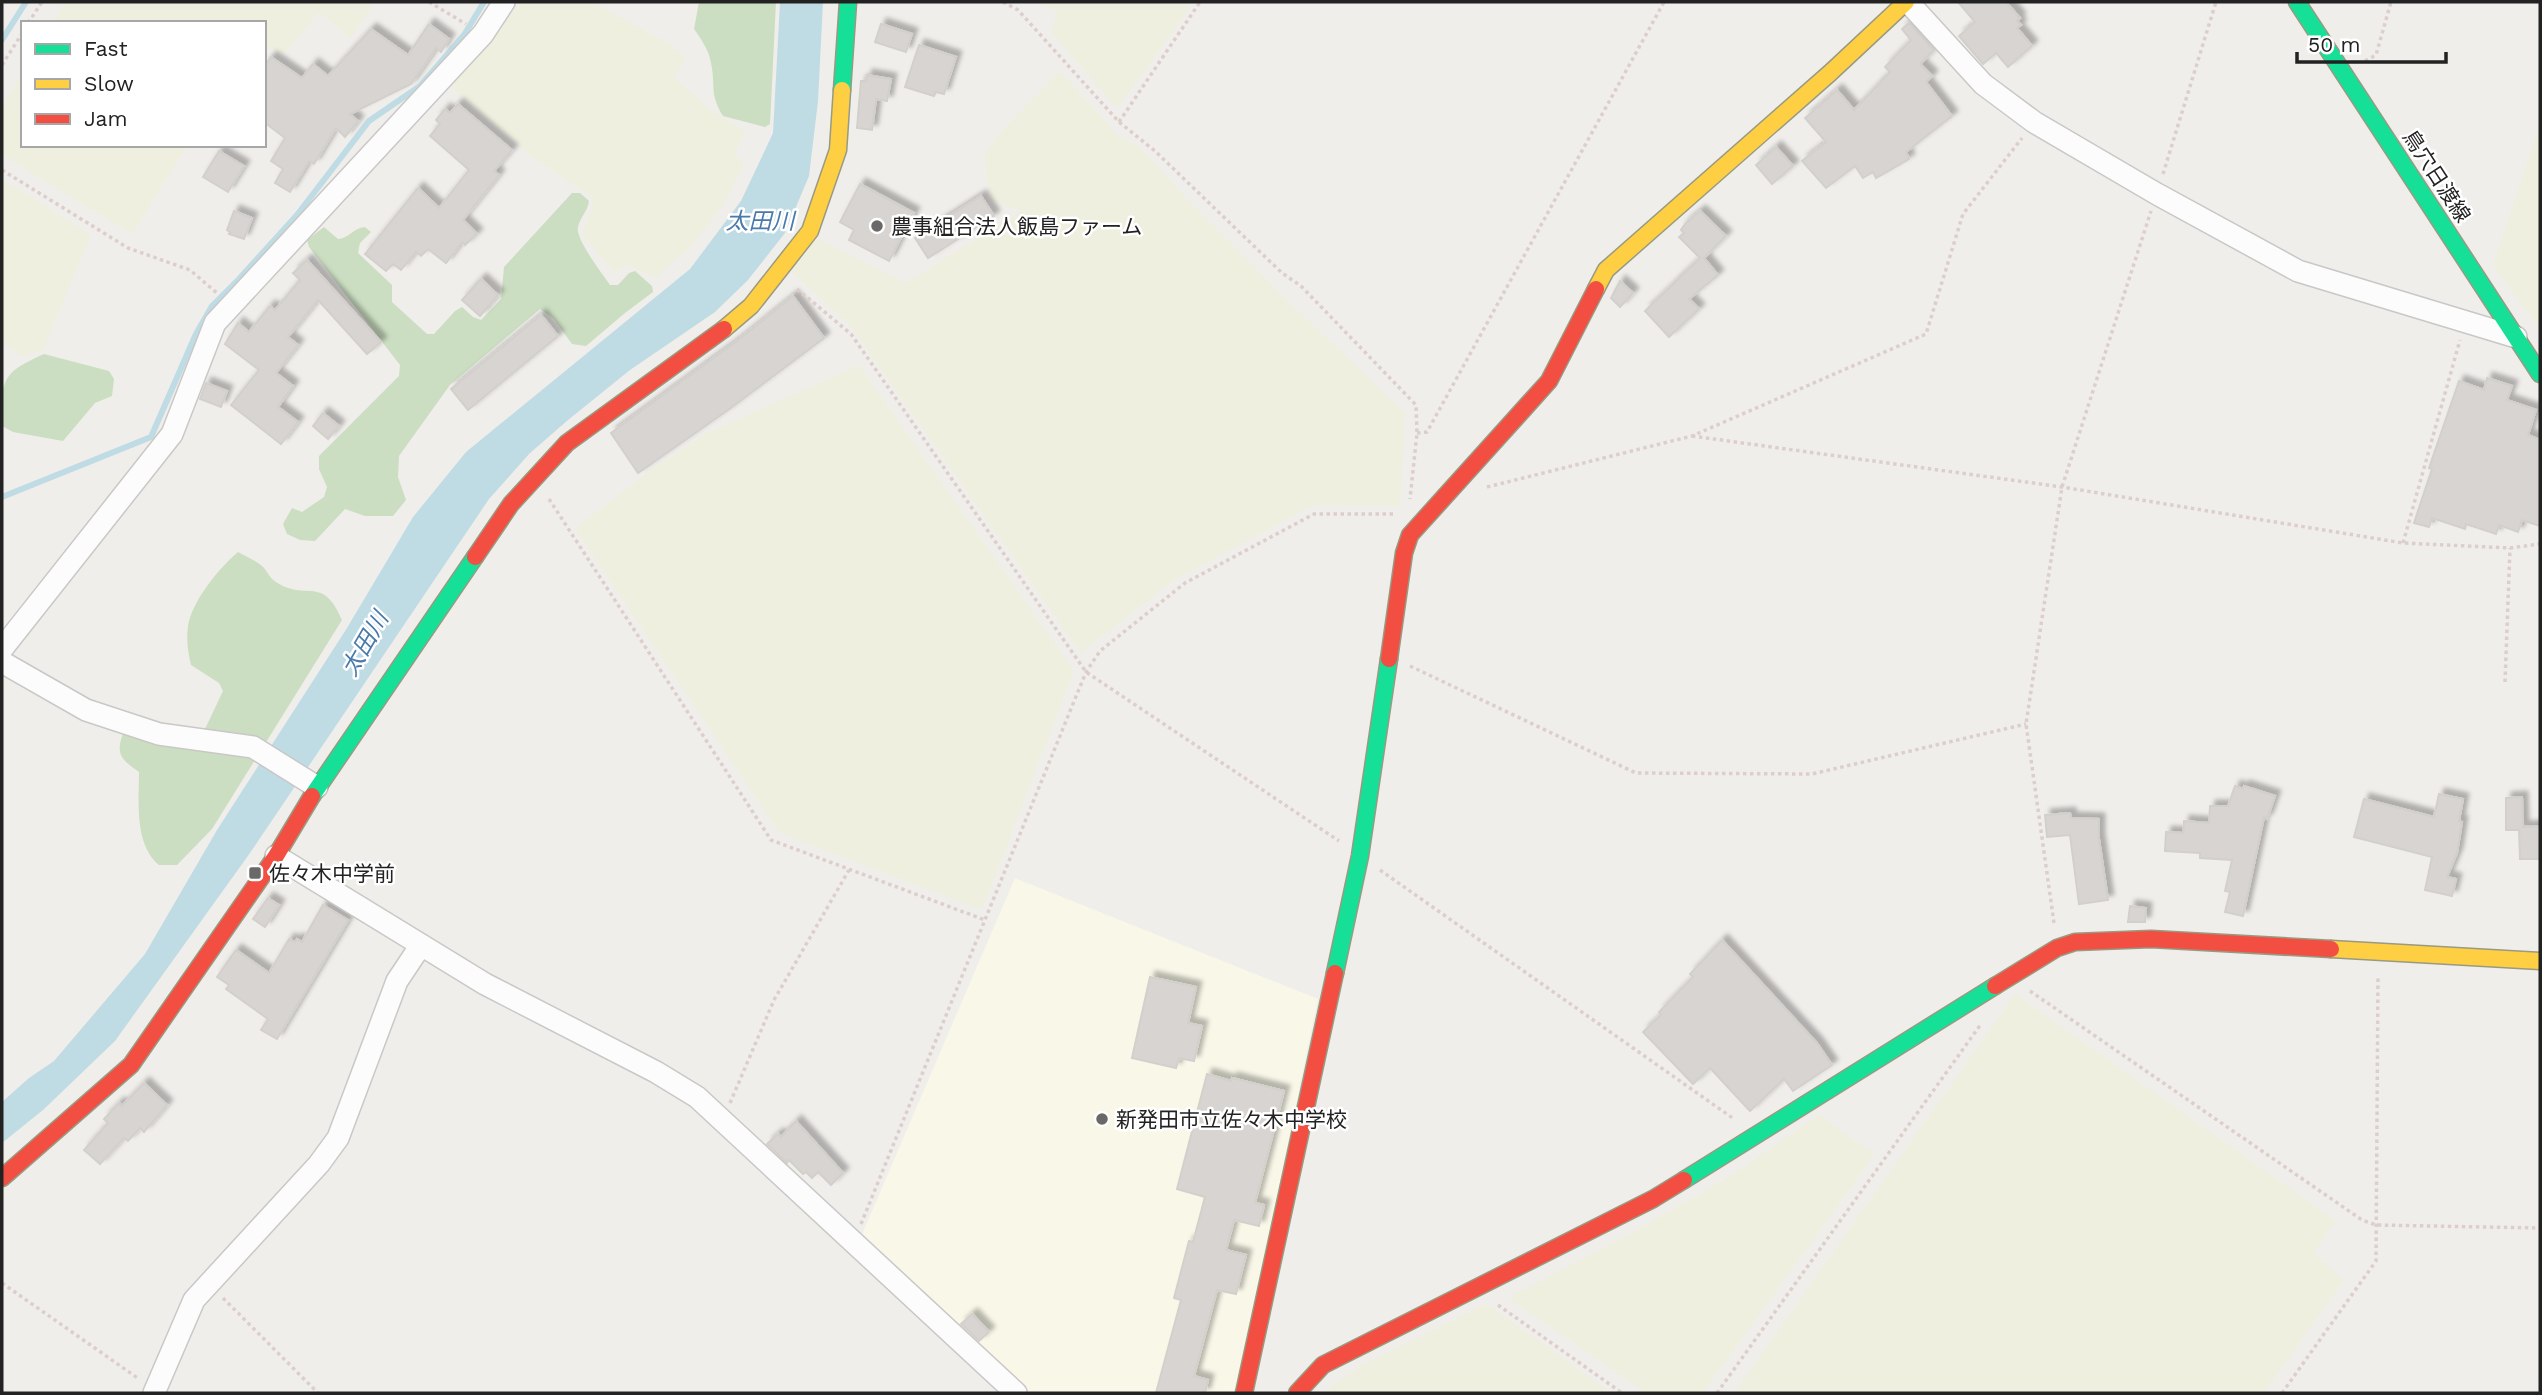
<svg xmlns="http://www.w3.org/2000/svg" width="2542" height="1395" viewBox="0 0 2542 1395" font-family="'Work Sans','Noto Sans JP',sans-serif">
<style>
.education{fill:#f8f7e8}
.farmland{fill:#efefdf}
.forest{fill:#cbdec1}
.water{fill:#bfdbe3}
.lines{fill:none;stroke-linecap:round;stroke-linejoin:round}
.stream{stroke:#bfdbe3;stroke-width:6}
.building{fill:#d7d4d2;stroke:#d3d0cc;stroke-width:2;filter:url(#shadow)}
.street-casing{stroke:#c9c8c7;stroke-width:24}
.fast-casing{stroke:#999a82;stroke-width:19}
.slow-casing{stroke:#999a82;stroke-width:19}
.jam-casing{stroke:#999a82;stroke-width:19}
.path{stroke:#dccecd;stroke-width:3.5;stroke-dasharray:3.5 3.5;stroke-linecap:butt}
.street{stroke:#fdfcfc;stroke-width:21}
.fast{stroke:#16e098;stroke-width:16}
.slow{stroke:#ffcf43;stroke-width:16}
.jam{stroke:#f24e42;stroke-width:16}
.poi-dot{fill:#6a6968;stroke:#fff;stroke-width:2.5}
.labels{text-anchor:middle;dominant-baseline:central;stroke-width:5;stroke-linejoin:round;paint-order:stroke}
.street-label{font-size:21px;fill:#222;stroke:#fff}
.poi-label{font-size:21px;fill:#222;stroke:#fff;text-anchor:start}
.water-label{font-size:23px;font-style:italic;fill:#4a7aab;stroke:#fff}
</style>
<defs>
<filter id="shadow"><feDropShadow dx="5.5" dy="-5.5" stdDeviation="2" flood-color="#0004"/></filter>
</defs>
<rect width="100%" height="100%" fill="#f0eeeb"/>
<polygon class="education" points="1015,878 1318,999 1236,1393 1026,1393 860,1239"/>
<g class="farmland">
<polygon points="66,2 374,2 351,39 319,12 283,55 268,47 264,51 264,23 53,23"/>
<polygon points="519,2 592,2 672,45 686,58 674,77 711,110 746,132 735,154 744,165 722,207 693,244 656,278 629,265 614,273 582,235 594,199 533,157 451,87 493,40"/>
<polygon points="1038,2 1037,2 1192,2 1182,19 1117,108 1052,33 1057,11"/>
<polygon points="1060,71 1119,136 1139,147 1186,198 1287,300 1405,413 1400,506 1314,505 1174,580 1081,653 849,324 791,272 813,237 906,283 1021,211 991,200 984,157 998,135"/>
<polygon points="23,73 23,145 188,145 132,234 2,155 2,107"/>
<polygon points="2540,124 2540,329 2493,265"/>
<polygon points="2,179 91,235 43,350 23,356 2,344"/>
<polygon points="859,365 1074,671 982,910 780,833 575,529 647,473 707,433"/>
<polygon points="2015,994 2336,1221 2313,1253 2344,1280 2264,1393 1734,1393"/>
<polygon points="1819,1115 1875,1154 1703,1393 1646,1393 1508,1298 1632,1233 1729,1177"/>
<polygon points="1487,1304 1612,1393 1323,1393 1361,1366"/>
</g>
<g class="forest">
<path d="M699 2H776L770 124 765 127 723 116C709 93 716 87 711 63 709 50 701 39 694 29Z"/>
<path d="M572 193H580L589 201C588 211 580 217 578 227 575 239 602 273 610 285H618L629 273 635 271 652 286 653 292 625 313 586 346 572 344 553 318 540 309 450 385 399 456 398 477 406 500 393 516H365L345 509 315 541 300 540 287 534 283 524 292 508 302 512 324 497 327 487 319 469V456L399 376 400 365 309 247 307 240 324 227 338 239C348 239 353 228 365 227L371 232 360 243 358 253 392 285V302L427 334H434L455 311 462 307 473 317 481 320 501 299 504 267Z"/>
<path d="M44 354 109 371 114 379 112 396 95 403 63 441 13 432 2 426C2 379 0 374 44 354Z"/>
<path d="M238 552C245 556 255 560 262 566 267 570 270 579 276 582 306 602 323 574 342 620L212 829 177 865H159C134 844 139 802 139 772 120 759 115 753 124 731L193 744 206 727 223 691 219 683 191 665C188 653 186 639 188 626 192 601 219 568 238 552Z"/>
</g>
<polygon class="water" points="780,2 823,2 818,101 809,176 785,233 748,280 715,312 630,370 568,420 529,454 489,499 250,853 115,1041 43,1110 2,1143 2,1102 29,1078 54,1061 145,954 217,830 347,628 413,517 466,452 690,269 741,201 773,133"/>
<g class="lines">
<g class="stream">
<polyline points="2,40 26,2"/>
<polyline points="2,497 151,437 196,334 212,306 239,279 297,215 369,121 420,86 464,35 484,2"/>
</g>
</g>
<g class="building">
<polygon points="1958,2 2006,2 2020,18 2017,21 2021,25 2017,28 2032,46 2008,67 1996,53 1983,64 1959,36 1975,22"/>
<polygon points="1909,23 1934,50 1920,64 1932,76 1926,82 1952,116 1906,152 1909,159 1876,178 1873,172 1863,178 1855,166 1826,188 1802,161 1826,142 1805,118 1837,90 1854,110 1890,72 1885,67 1911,40 1902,29"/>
<polygon points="429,24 449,39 441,52 436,48 411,84 350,114 358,121 345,137 336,128 314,164 309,161 290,192 275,183 283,169 271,161 285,138 264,122 264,66 271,57 302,78 313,64 328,76 371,29 408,55"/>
<polygon points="881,24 912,34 906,52 875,42"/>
<polygon points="919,45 956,57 944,94 936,92 934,96 905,87"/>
<polygon points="867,75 891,79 887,101 876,99 872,130 857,128 861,81 866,81"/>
<polygon points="458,104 512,150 494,171 499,175 463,220 477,234 465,245 462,242 446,263 428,249 421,256 416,252 401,270 393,264 386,271 365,254 418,188 439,208 469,170 430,136 440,124 436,120 445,109 450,113"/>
<polygon points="1776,147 1793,166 1772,184 1756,165"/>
<polygon points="219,151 244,166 228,192 203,177"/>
<polygon points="860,184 914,213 889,261 849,240 854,230 840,222"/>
<polygon points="981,196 994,216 928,258 915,238"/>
<polygon points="234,211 252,218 244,239 229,234 230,232 227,230"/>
<polygon points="1700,211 1726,236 1704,258 1718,275 1689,299 1699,309 1669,337 1645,311 1700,258 1679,237 1684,233 1681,230 1686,223"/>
<polygon points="307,260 381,342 367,354 318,300 288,337 298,345 276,373 293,386 278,407 298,422 281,444 231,405 259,370 225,344 238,323 249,332 270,306 275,310 300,280 293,273"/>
<polygon points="481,279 498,295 480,316 462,300"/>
<polygon points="1620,281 1633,293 1620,307 1611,298"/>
<polygon points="793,296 824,338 728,410 638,473 611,433 737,341"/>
<polygon points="541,315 558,336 468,410 451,389"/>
<polygon points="2487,378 2512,386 2507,400 2536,410 2528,435 2540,440 2540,526 2522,520 2518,532 2499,525 2496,534 2466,524 2465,529 2432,518 2429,527 2414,523 2432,469 2429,468 2459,381 2484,390"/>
<polygon points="206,383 227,391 221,407 200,399"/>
<polygon points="323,413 339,426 328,439 313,426"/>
<polygon points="2235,786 2243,789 2244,786 2275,796 2267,819 2264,817 2243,916 2225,912 2230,892 2225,891 2232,860 2200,858 2200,853 2165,851 2166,832 2183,833 2184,821 2209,823 2210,806 2228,806"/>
<polygon points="2439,794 2463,799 2459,821 2462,822 2457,853 2447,877 2456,879 2452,896 2425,890 2432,857 2354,837 2364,799 2434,817"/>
<polygon points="2522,797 2523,827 2540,826 2540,859 2520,859 2519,830 2506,830 2506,798"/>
<polygon points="2070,813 2071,818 2099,819 2099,839 2108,900 2079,904 2070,835 2047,837 2045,815"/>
<polygon points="268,898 279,905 265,927 253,919"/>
<polygon points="323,905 348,920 277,1039 261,1030 268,1019 226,989 229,985 217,977 236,950 269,973 289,939 295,942 297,939 302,942"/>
<polygon points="2130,906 2146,908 2145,922 2128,922"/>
<polygon points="1722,940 1817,1043 1832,1065 1793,1091 1784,1079 1750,1111 1710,1068 1693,1084 1643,1032 1661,1015 1659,1012 1693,977 1690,974"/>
<polygon points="1150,977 1196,987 1188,1023 1202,1026 1194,1061 1179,1058 1176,1068 1132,1058"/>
<polygon points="1207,1074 1231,1081 1232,1078 1284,1091 1255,1203 1264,1205 1259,1226 1234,1220 1226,1250 1246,1255 1236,1294 1217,1290 1194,1376 1208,1380 1205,1393 1156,1393 1181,1300 1174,1298 1189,1241 1193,1242 1205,1197 1177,1189"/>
<polygon points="144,1083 167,1105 144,1132 140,1128 128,1141 124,1138 100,1164 84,1150 108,1123 104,1119 119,1103 122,1106"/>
<polygon points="796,1121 843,1173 831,1185 818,1172 812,1178 806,1172 803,1174 789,1160 787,1163 767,1144 778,1134 781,1137"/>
<polygon points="972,1314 989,1332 979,1341 961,1324"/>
</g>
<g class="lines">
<g class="street-casing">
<g id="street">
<polyline points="1908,2 1983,84 2034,122 2157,194 2298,271 2516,337"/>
<polyline points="2,649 172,434 215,323 483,34 504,2"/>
<polyline points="2,662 86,710 159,734 253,747 317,787"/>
<polyline points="276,856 485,984 656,1072 697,1097 1016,1393"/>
<polyline points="154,1393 194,1300 319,1164 338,1138 397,981 421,945"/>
</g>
</g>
<g class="fast-casing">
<g id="fast">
<polyline points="2297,2 2540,374"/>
<polyline points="842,90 848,2"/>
<polyline points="312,796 475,557"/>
<polyline points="1335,973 1360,856 1389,659"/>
<polyline points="1684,1180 1995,986"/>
</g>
</g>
<g class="slow-casing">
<g id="slow">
<polyline points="1596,289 1606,270 1830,73 1906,2"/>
<polyline points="724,329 751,306 810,231 838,150 842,90"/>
<polyline points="2331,949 2540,961"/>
</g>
</g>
<g class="jam-casing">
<g id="jam">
<polyline points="475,557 511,504 567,443 724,329"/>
<polyline points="1389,659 1404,553 1410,535 1549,381 1596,289"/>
<polyline points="1995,986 2057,948 2075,942 2151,939 2331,949"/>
<polyline points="2,1178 131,1065 276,856 312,796"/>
<polyline points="1244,1393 1335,973"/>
<polyline points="1297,1393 1323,1365 1653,1199 1684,1180"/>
</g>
</g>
<g class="path">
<polyline points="429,2 466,24"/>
<polyline points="1003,2 1018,10 1119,122 1155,151 1282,273 1301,286 1416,405 1417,433 1410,499"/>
<polyline points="28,23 42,2"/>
<polyline points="2365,61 2376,55 2391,2"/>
<polyline points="2,65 23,32"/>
<polyline points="1119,122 1200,2"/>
<polyline points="2,170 128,248 190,270 217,293"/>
<polyline points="2163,174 2216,2"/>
<polyline points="797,289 851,334 1086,672 1339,841"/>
<polyline points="1417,433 1427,432 1664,2"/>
<polyline points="1692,436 2062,487 2403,543 2510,548 2540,544"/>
<polyline points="1487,487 1692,436 1926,334 1963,214 2022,138"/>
<polyline points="549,499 771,840 985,920"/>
<polyline points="2403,543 2460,340"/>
<polyline points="1410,666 1636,773 1812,774 2026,724"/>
<polyline points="2505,682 2510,548"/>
<polyline points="1380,870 1734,1119"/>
<polyline points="2054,923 2026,724 2062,487 2151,211"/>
<polyline points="2030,991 2362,1220 2376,1225 2540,1228"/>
<polyline points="730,1103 774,1000 849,870"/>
<polyline points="861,1224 1086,672 1100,651 1185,583 1314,514 1396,514"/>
<polyline points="2,1283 139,1379"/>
<polyline points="223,1298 318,1393"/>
<polyline points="1498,1305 1622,1393"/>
<polyline points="1717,1393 1981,1024"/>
<polyline points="2282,1393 2376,1261 2378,975"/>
</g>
<use href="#street" class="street"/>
<use href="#fast" class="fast"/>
<use href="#slow" class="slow"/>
<use href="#jam" class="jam"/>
</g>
<g class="poi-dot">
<circle cx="877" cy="226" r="7"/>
<rect x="248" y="866" width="14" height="14" rx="3.5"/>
<circle cx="1102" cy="1119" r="7"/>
</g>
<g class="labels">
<g class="street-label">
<text transform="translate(2437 176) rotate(57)">鳥穴日渡線</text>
</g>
<g class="poi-label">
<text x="891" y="226">農事組合法人飯島ファーム</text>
<text x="269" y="873">佐々木中学前</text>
<text x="1116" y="1119">新発田市立佐々木中学校</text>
</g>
<g class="water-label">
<text x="760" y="221">太田川</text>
<text transform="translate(365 644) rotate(-60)">太田川</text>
</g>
</g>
<rect width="2542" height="1395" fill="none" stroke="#222222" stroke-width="7"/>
<rect x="21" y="21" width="245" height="126" fill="#ffffff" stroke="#a7a7a7" stroke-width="2"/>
<rect x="35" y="44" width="35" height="10" fill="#16e098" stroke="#a7a7a7" stroke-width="2"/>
<text x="84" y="56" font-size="21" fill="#222222">Fast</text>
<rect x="35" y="79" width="35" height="10" fill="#ffcf43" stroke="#a7a7a7" stroke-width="2"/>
<text x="84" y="91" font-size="21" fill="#222222">Slow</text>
<rect x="35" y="114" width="35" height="10" fill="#f24e42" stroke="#a7a7a7" stroke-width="2"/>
<text x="84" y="126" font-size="21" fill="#222222">Jam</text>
<path d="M2297 52v10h149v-10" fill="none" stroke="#222222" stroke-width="3.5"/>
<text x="2308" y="52" font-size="21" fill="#222222" stroke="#ffffff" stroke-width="5" paint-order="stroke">50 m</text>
</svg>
